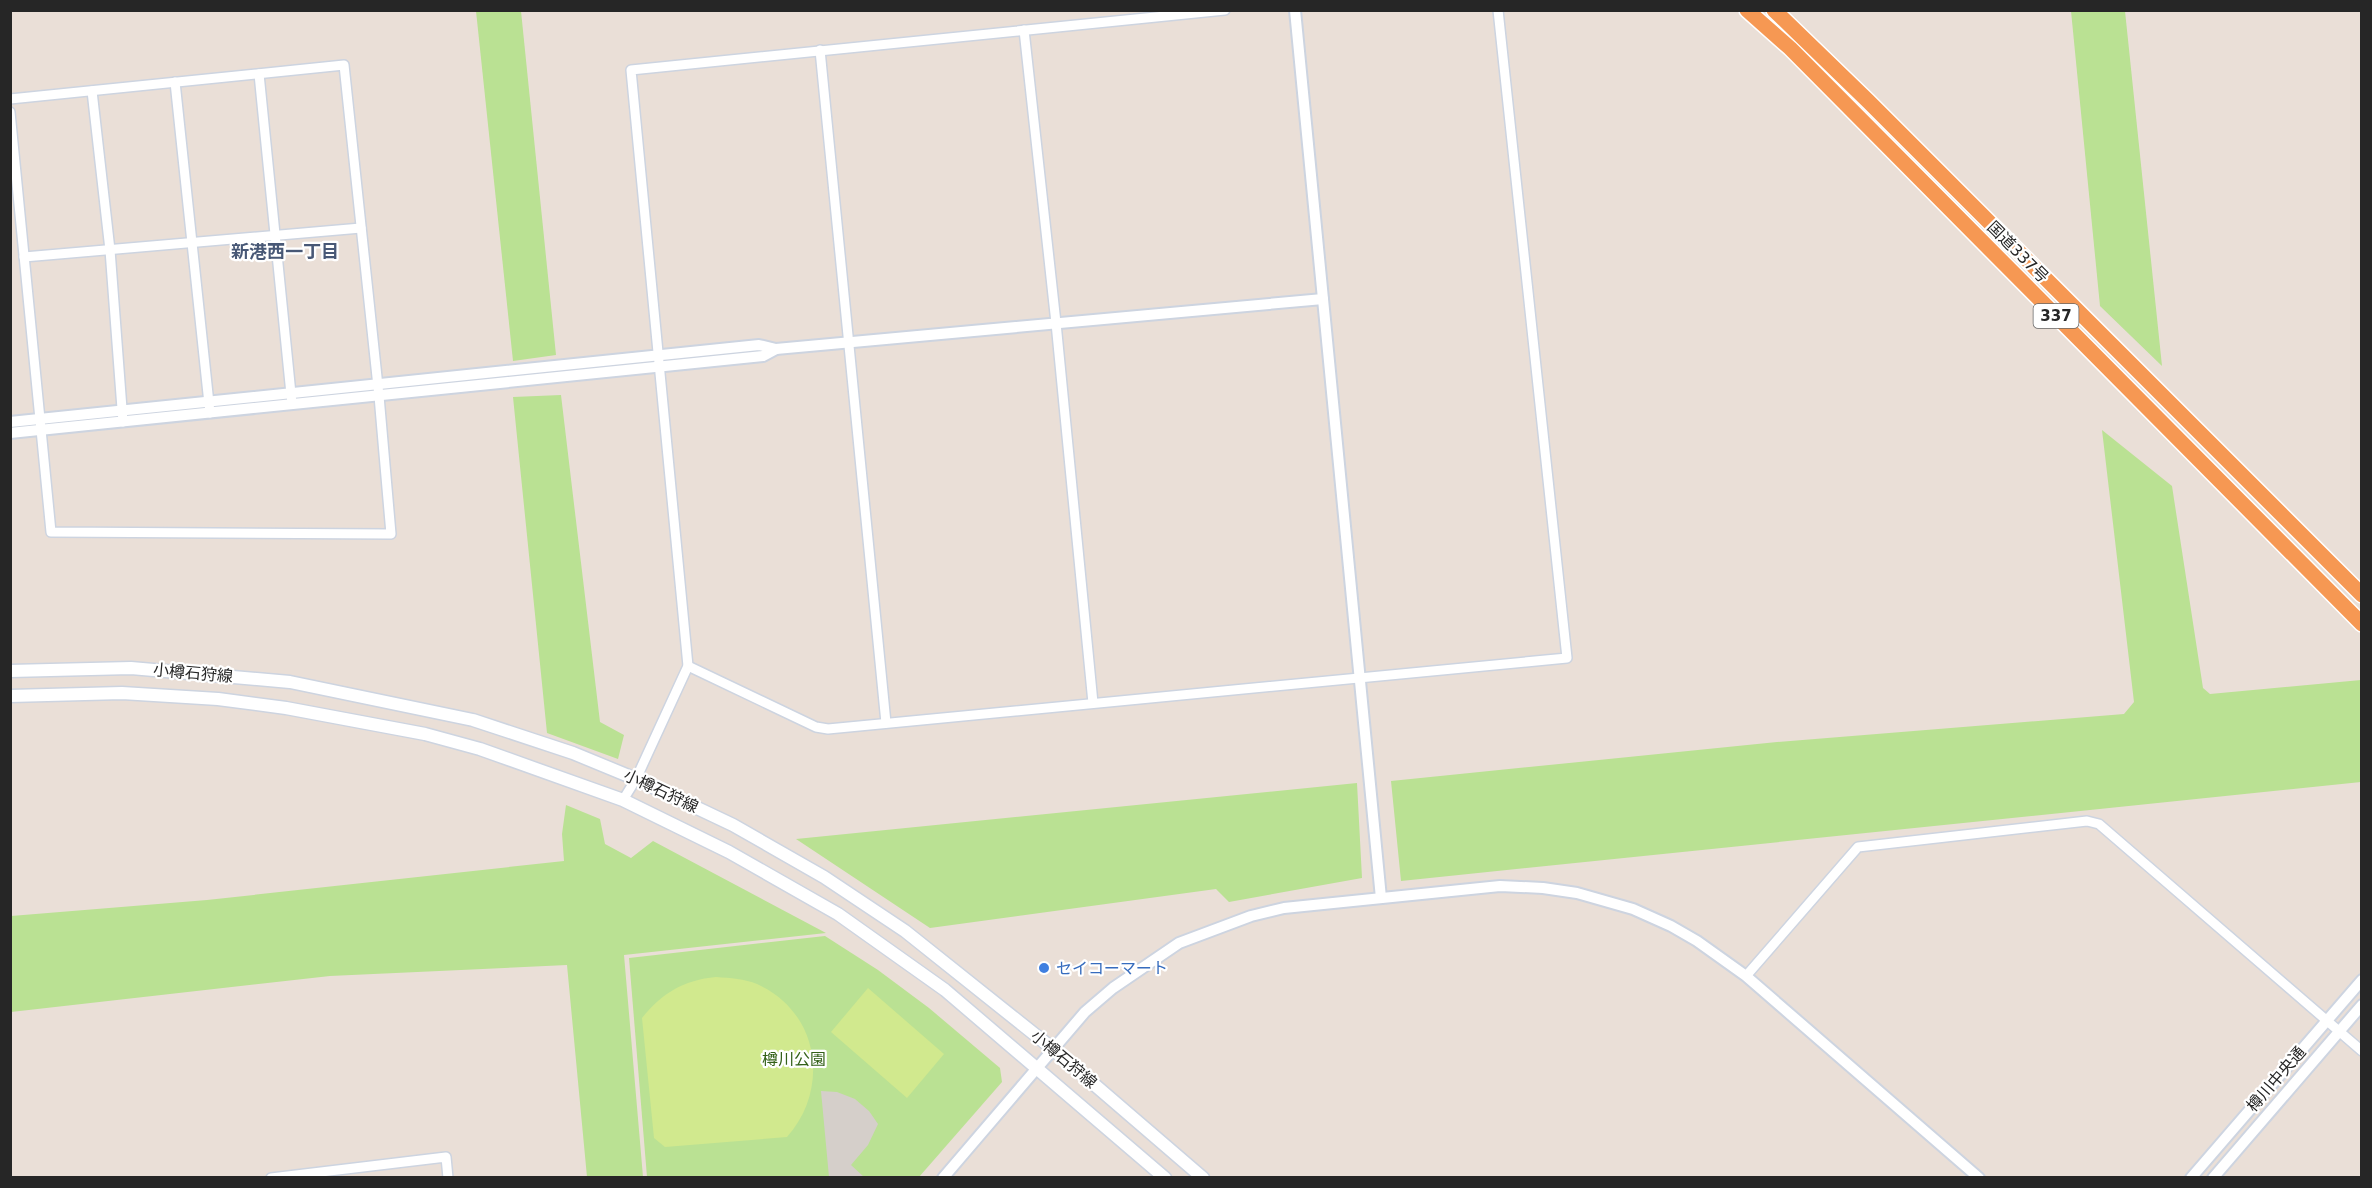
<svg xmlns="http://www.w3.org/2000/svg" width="2372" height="1188" viewBox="0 0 2372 1188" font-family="'DejaVu Sans','Noto Sans JP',sans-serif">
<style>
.green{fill:#bae193}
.pitch{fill:#d1e98e}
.plaza{fill:#d5cfca}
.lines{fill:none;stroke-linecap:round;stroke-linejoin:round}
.minor-casing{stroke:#cdd4e0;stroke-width:12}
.tertiary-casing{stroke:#cdd4e0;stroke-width:14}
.secondary-casing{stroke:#cdd4e0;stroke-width:15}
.trunk-casing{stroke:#fff;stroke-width:18}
.minor{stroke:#fff;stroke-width:9}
.tertiary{stroke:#fff;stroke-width:10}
.secondary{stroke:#fff;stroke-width:12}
.trunk{stroke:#f69853;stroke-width:15}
.shop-dot{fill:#3f7fe0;stroke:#fff;stroke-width:2}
.labels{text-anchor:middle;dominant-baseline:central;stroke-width:4.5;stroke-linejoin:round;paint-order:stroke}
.shield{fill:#fff;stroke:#676767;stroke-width:1.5}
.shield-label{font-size:15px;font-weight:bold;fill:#262626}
.street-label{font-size:16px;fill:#262626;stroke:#fff}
.shop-label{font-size:16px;fill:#366cbe;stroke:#fff;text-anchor:start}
.park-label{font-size:16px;fill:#346119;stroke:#fff}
.neighbourhood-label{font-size:18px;font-weight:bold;fill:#485876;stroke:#fff}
</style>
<rect width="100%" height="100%" fill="#eadfd7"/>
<g class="green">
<polygon points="476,11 521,11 556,355 513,361"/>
<polygon points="2071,11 2125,11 2162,366 2100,306"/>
<polygon points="561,395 600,722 624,735 618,759 547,733 513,397"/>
<polygon points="2102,430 2172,486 2203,688 2210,694 2361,680 2361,782 1401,881 1391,781 1777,742 2124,714 2134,702"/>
<polygon points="1357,783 1362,878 1229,902 1216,889 930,928 796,839"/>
<polygon points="566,805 600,819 605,844 631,858 653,841 826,933 624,955 643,1177 587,1177 567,965 330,976 11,1012 11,916 207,900 564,861 562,834"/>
<polygon points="825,936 878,970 929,1008 1000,1068 1002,1082 919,1177 647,1177 629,958"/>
</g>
<g class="pitch">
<path d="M716 977C730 978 745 979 757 984 820 1012 830 1089 787 1137L665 1147 654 1138 642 1018C662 993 684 980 716 977Z"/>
<polygon points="868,988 944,1054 907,1098 831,1032"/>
</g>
<polygon class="plaza" points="821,1091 837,1092 855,1099 869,1111 878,1124 868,1145 851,1165 864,1177 829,1177"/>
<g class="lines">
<g class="minor-casing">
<g id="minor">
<polyline points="1024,30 1056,323 1093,703"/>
<polyline points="820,50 886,723"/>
<polyline points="259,74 292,404"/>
<polyline points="175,82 210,413"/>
<polyline points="92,91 110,250 123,422"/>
<polyline points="10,99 344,65 379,396 391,534 51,532 10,112"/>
<polyline points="24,257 361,228"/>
<polyline points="688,666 816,727 828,729 1567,658 1498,10"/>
<polyline points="623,800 636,779 688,666 631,70 1225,10"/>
<polyline points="1746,976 1858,847 2087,821 2099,824 2362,1051"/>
<polyline points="271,1178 446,1157 448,1178"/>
</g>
</g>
<g class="tertiary-casing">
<g id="tertiary">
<polyline points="1295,10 1381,898"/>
<polyline points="10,422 759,345 776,349 1323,299"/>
<polyline points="10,433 763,356 776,349"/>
<polyline points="943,1178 1085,1012 1113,988 1179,943 1251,916 1284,908 1500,886 1543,888 1577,893 1633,909 1671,926 1697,941 1746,976 1979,1178"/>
<polyline points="2191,1178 2362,980"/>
<polyline points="2213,1178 2362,1005"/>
</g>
</g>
<g class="secondary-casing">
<g id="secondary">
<polyline points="10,671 131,668 290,682 473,720 573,753 636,779 733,825 824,877 905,931 1053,1049 1203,1178"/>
<polyline points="10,696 122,693 218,699 286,708 425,734 480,749 623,800 729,852 838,914 945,990 1165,1178"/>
</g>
</g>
<g class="trunk-casing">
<g id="trunk">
<polyline points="1747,10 1790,48 2362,624"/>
<polyline points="1774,10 1868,101 2362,595"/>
</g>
</g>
<use href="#minor" class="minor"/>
<use href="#tertiary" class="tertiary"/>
<use href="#secondary" class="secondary"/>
<use href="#trunk" class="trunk"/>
</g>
<circle class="shop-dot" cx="1044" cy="968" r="6"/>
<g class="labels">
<rect class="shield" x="2033.5" y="304" width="45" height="24" rx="4.5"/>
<g class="shield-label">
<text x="2056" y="316">337</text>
</g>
<g class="street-label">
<text transform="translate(2018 252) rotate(45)">国道337号</text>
<text transform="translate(193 673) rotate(5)">小樽石狩線</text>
<text transform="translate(661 791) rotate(25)">小樽石狩線</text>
<text transform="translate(1064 1059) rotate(40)">小樽石狩線</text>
<text transform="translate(2276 1079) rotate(-49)">樽川中央通</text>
</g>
<g class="shop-label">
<text x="1056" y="968">セイコーマート</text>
</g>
<g class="park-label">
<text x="794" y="1059">樽川公園</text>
</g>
<g class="neighbourhood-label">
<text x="285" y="251">新港西一丁目</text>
</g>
</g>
<rect width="2372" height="1188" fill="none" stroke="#262626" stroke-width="24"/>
</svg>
